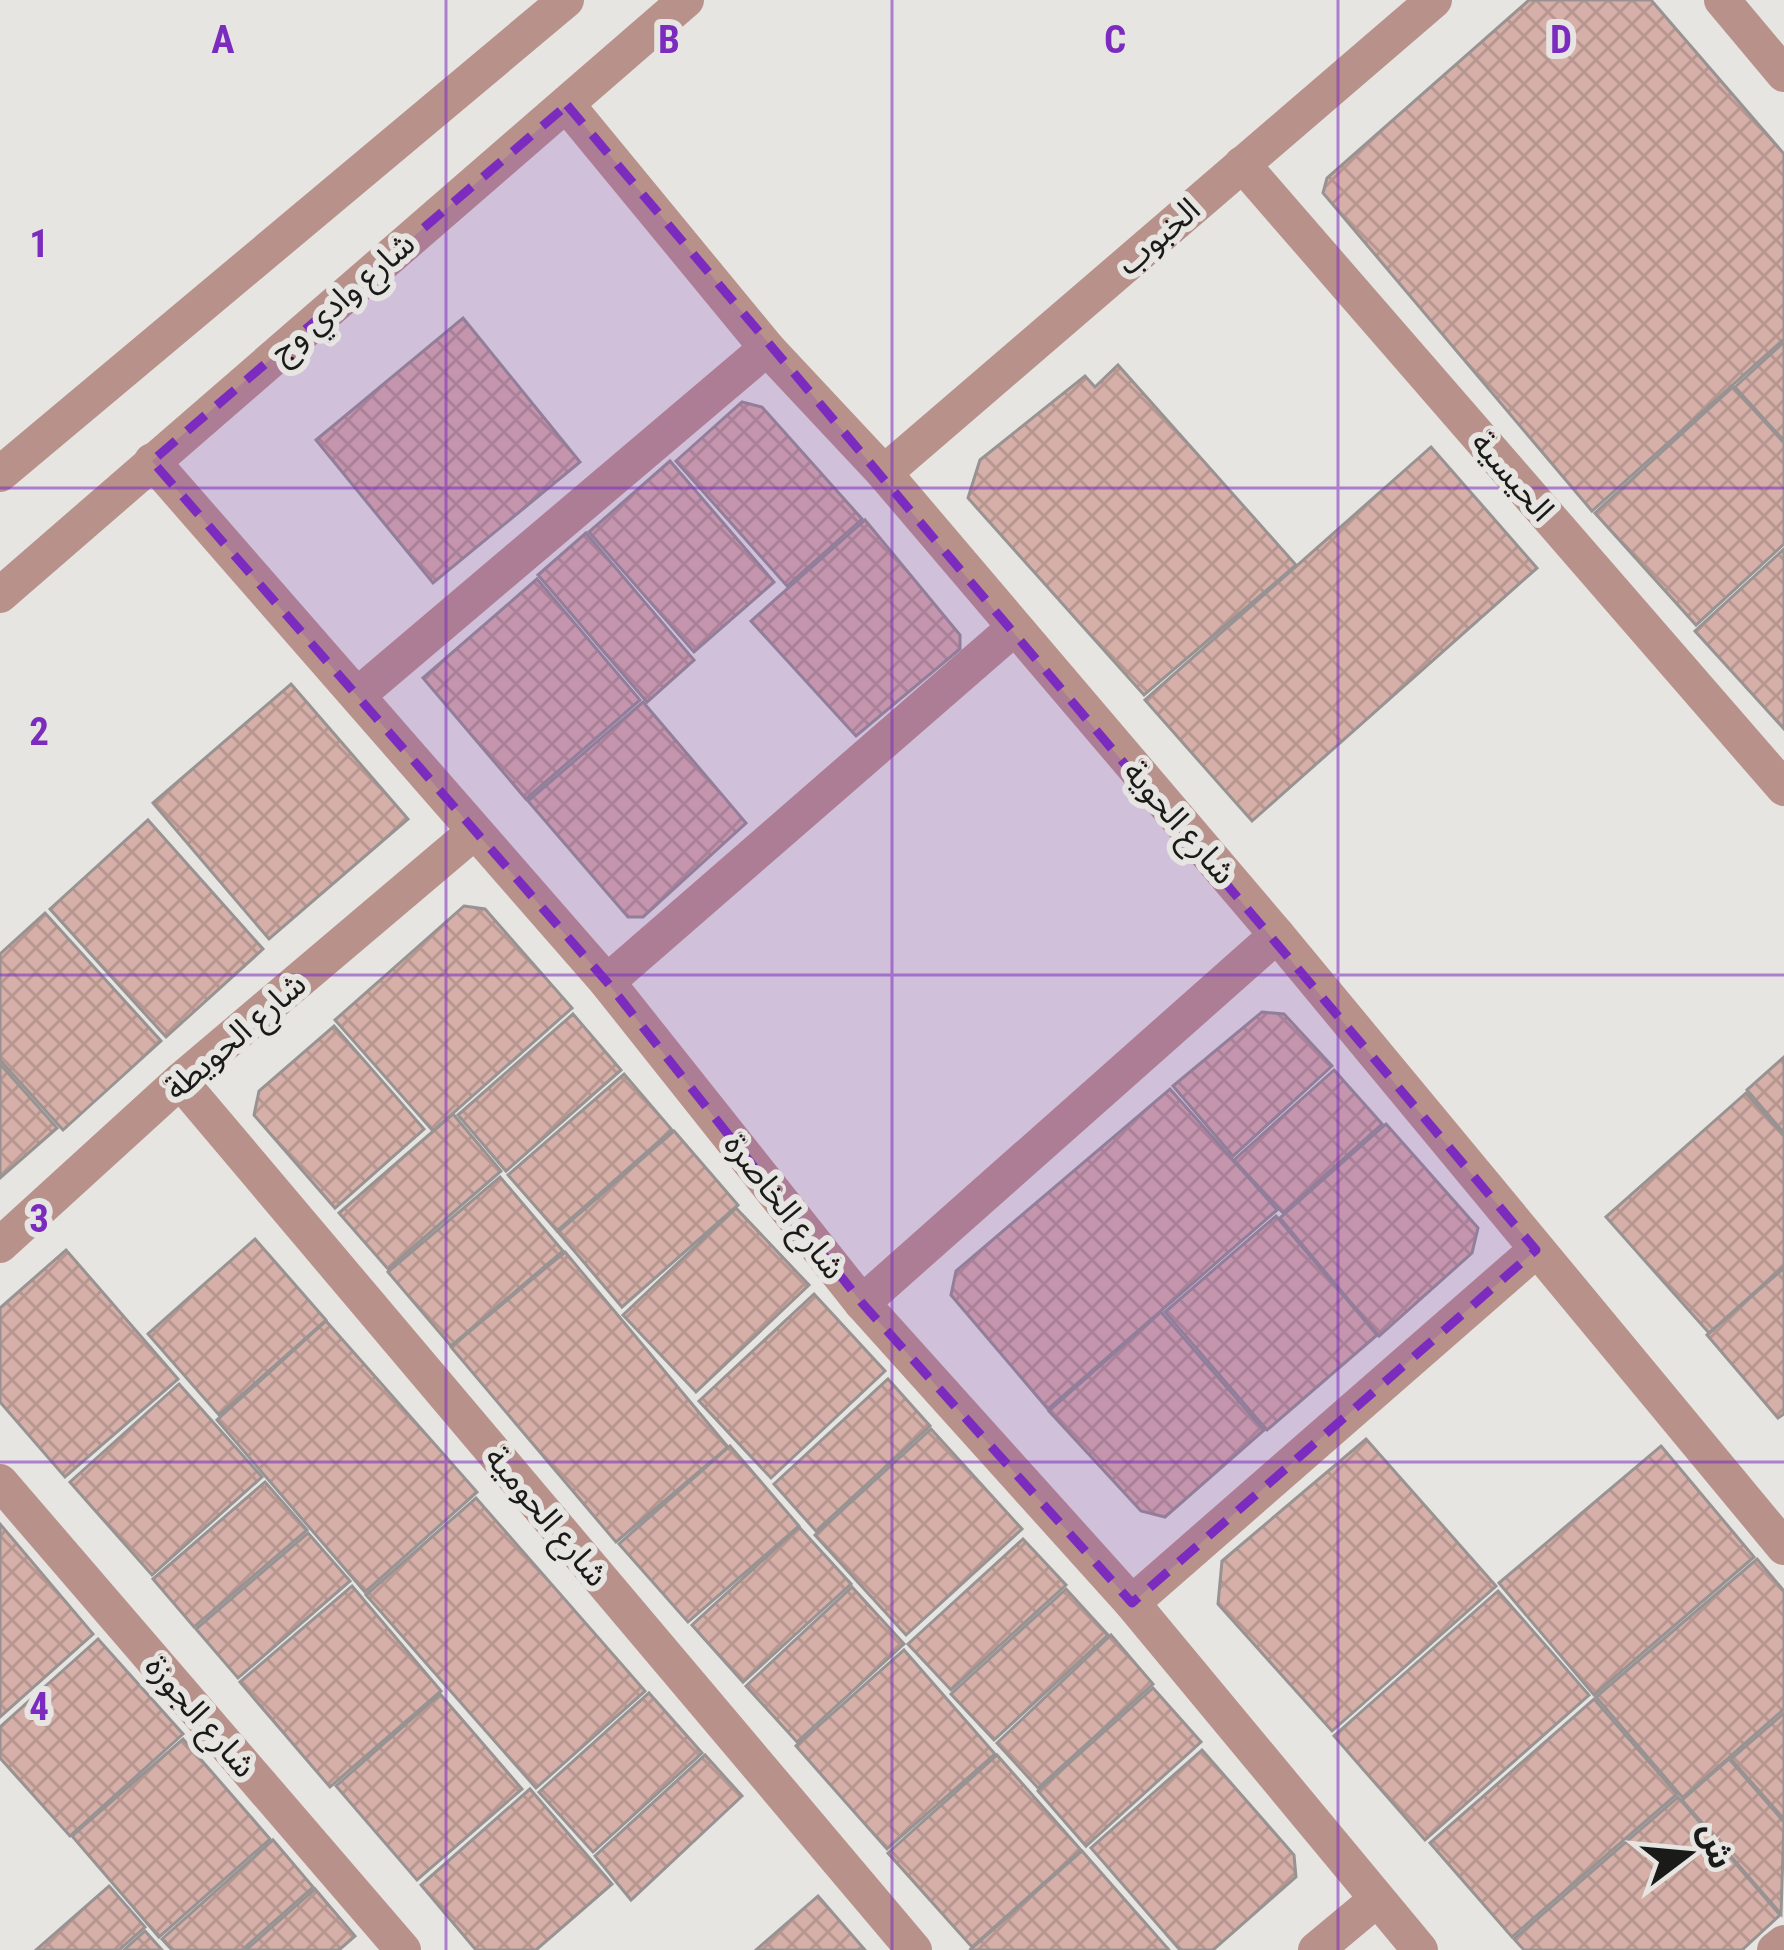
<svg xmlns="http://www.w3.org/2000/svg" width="1784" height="1950" viewBox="0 0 1784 1950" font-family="'Roboto Condensed','Noto Sans Arabic',sans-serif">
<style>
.building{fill:url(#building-cross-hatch);stroke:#989392;stroke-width:3}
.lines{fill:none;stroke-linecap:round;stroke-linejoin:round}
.minor{stroke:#b8918b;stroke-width:36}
.marked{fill:#7b2cbf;fill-opacity:0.2;stroke:#7b2cbf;stroke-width:9;stroke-dasharray:24 15;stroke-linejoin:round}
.grid{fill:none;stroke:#7b2cbf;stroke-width:3;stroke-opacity:0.55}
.labels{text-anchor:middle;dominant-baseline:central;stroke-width:12;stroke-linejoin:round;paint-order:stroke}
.street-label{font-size:33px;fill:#1a1a18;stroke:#e6e5e1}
.grid-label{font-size:39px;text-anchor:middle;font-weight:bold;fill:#7b2cbf;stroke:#e6e5e1;stroke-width:12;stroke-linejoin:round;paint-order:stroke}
</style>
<defs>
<pattern id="building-cross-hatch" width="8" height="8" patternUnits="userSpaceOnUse" patternTransform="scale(3)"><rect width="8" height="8" fill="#d6afa8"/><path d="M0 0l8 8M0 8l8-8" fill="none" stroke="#b79690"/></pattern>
</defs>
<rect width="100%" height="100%" fill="#e6e5e1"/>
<g class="building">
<polygon points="1529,0 1651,0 1784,154 1784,339 1592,511 1323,193 1327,178"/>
<polygon points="463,318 580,462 433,583 316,440"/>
<polygon points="1784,342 1784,441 1735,387"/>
<polygon points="1118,365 1296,565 1144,695 968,498 980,460 1085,376 1095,387"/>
<polygon points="1733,387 1784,443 1784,544 1696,625 1595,513"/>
<polygon points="742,402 762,407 862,519 787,586 676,461"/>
<polygon points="1431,447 1537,568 1252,821 1145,700"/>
<polygon points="670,461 774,582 694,652 589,532"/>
<polygon points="865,520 960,635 960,649 856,736 751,621"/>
<polygon points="586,533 694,660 647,702 538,575"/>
<polygon points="1784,549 1784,729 1695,631"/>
<polygon points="537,579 640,700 526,799 423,678"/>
<polygon points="291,684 408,819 269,939 153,803"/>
<polygon points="643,702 746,823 643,917 628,917 528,801"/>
<polygon points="148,820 263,949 166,1037 50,909"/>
<polygon points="464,906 485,909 572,1008 433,1131 335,1020"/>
<polygon points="45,913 161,1041 63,1130 0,1060 0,954"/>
<polygon points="1262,1012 1284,1014 1332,1066 1233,1156 1173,1086"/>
<polygon points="573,1014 621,1070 506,1171 458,1115"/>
<polygon points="334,1026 424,1129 335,1208 254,1115 259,1091"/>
<polygon points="1784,1057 1784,1133 1747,1090"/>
<polygon points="0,1064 57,1128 0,1178"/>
<polygon points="1334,1070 1382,1124 1283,1213 1234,1160"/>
<polygon points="624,1074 672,1130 557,1231 508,1175"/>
<polygon points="1170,1089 1277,1210 1048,1409 951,1295 956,1271"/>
<polygon points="1746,1093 1784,1136 1784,1266 1709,1333 1606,1217"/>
<polygon points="453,1114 501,1171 388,1269 339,1213"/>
<polygon points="1386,1124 1478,1228 1472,1253 1379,1336 1280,1218"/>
<polygon points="674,1131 738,1205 622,1307 558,1232"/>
<polygon points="500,1177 563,1251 451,1346 388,1272"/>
<polygon points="736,1208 809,1285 696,1392 623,1315"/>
<polygon points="1276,1216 1377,1335 1267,1430 1165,1312"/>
<polygon points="255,1239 326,1320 219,1415 148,1334"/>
<polygon points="66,1250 178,1379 65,1477 0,1402 0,1308"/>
<polygon points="565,1252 728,1447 616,1542 451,1347"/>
<polygon points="1784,1268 1784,1414 1778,1418 1707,1335"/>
<polygon points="814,1294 885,1371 771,1478 699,1401"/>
<polygon points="1161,1312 1264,1430 1165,1517 1141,1511 1049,1411"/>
<polygon points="326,1321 477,1492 365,1592 217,1420"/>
<polygon points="888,1379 930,1426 816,1531 774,1484"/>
<polygon points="179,1384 262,1477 152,1575 70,1482"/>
<polygon points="931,1429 1022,1529 906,1635 815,1535"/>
<polygon points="1366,1439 1496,1586 1332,1731 1218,1604 1222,1561"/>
<polygon points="730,1446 799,1526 688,1622 619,1544"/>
<polygon points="1661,1446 1754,1557 1594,1695 1499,1583"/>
<polygon points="265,1482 307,1530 194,1627 153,1579"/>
<polygon points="476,1498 645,1691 536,1788 366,1595"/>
<polygon points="0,1524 93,1634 0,1717"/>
<polygon points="799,1527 851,1584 743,1682 692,1625"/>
<polygon points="308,1533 350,1581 238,1678 196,1629"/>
<polygon points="1023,1539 1066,1585 951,1690 908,1644"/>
<polygon points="1757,1559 1784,1591 1784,1709 1683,1798 1596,1697"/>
<polygon points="352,1586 441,1691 330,1787 240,1682"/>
<polygon points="852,1587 904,1644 797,1742 746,1686"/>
<polygon points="1066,1589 1108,1635 994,1740 951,1694"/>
<polygon points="1498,1591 1589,1695 1425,1840 1334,1736"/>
<polygon points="1111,1635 1153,1684 1038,1788 997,1743"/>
<polygon points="98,1639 183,1734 70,1836 0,1758 0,1727"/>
<polygon points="904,1650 995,1754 887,1849 796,1746"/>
<polygon points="1153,1688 1201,1742 1086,1846 1038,1791"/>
<polygon points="649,1693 702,1753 593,1852 539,1792"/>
<polygon points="440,1694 522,1789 417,1880 336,1786"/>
<polygon points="1594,1699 1677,1794 1512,1937 1430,1843"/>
<polygon points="1784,1713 1784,1819 1731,1759"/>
<polygon points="183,1739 270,1839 159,1937 72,1836"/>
<polygon points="1202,1750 1294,1855 1296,1877 1213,1950 1180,1950 1091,1848"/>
<polygon points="705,1755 742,1796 631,1900 595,1856"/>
<polygon points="997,1755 1081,1850 972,1947 888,1853"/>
<polygon points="1729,1759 1784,1822 1781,1914 1682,1800"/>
<polygon points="530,1789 612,1884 536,1950 476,1950 421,1885"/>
<polygon points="1678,1797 1780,1915 1742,1950 1524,1950 1514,1939"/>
<polygon points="273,1840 313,1887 242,1950 172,1950 162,1939"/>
<polygon points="1082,1851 1169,1950 973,1950 971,1949"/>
<polygon points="109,1886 145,1927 119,1950 36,1950"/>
<polygon points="315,1889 355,1936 339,1950 246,1950"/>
<polygon points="818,1896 865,1950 756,1950"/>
<polygon points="145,1931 162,1950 124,1950"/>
</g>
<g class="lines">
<g class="minor">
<polyline points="1722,0 1784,74"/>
<polyline points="567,105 767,348 884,473 1277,935 1784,1547"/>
<polyline points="1242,164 1784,788"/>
<polyline points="152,461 607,982 862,1303 1132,1603 1420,1950"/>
<polyline points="884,473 1434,0"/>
<polyline points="0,474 566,0"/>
<polyline points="0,595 686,0"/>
<polyline points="359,694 767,348"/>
<polyline points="607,982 1013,629"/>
<polyline points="180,1081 914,1950"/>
<polyline points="0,1245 180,1081 474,832"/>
<polyline points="862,1303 1277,935"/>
<polyline points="0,1482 403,1950"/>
<polyline points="1132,1603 1536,1250"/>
<polyline points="1316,1950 1376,1900"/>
<polyline points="1775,1950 1784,1943"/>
</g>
</g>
<path class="marked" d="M567 105 1536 1250 1132 1603 862 1303 607 982 152 461Z"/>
<path class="grid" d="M446 0V1950M892 0V1950M1338 0V1950M0 488H1784M0 975H1784M0 1462H1784"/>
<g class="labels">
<g class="street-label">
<text transform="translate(1158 236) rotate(-41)">الخبوب</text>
<text transform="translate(342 297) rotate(-41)">شارع وادي وج</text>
<text transform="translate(1513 476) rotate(49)">الحيسية</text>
<text transform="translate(1180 822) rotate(49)">شارع الحوية</text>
<text transform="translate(235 1036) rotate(-41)">شارع الحويطة</text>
<text transform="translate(785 1206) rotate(52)">شارع الخاصرة</text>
<text transform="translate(547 1516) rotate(50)">شارع الحومية</text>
<text transform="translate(201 1716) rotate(49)">شارع الجوزة</text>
</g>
</g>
<g class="grid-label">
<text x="223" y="53">A</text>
<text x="669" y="53">B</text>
<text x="1115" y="53">C</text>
<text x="1561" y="53">D</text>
<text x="39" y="257">1</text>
<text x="39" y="745">2</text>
<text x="39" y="1232">3</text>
<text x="39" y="1720">4</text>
</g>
<g transform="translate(1688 1854) rotate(74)" stroke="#e6e5e1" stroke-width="9" paint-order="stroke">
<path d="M0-9L21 45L0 30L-21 45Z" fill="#1a1a18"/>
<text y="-18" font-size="33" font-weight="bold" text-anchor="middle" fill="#1a1a18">ش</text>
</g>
</svg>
